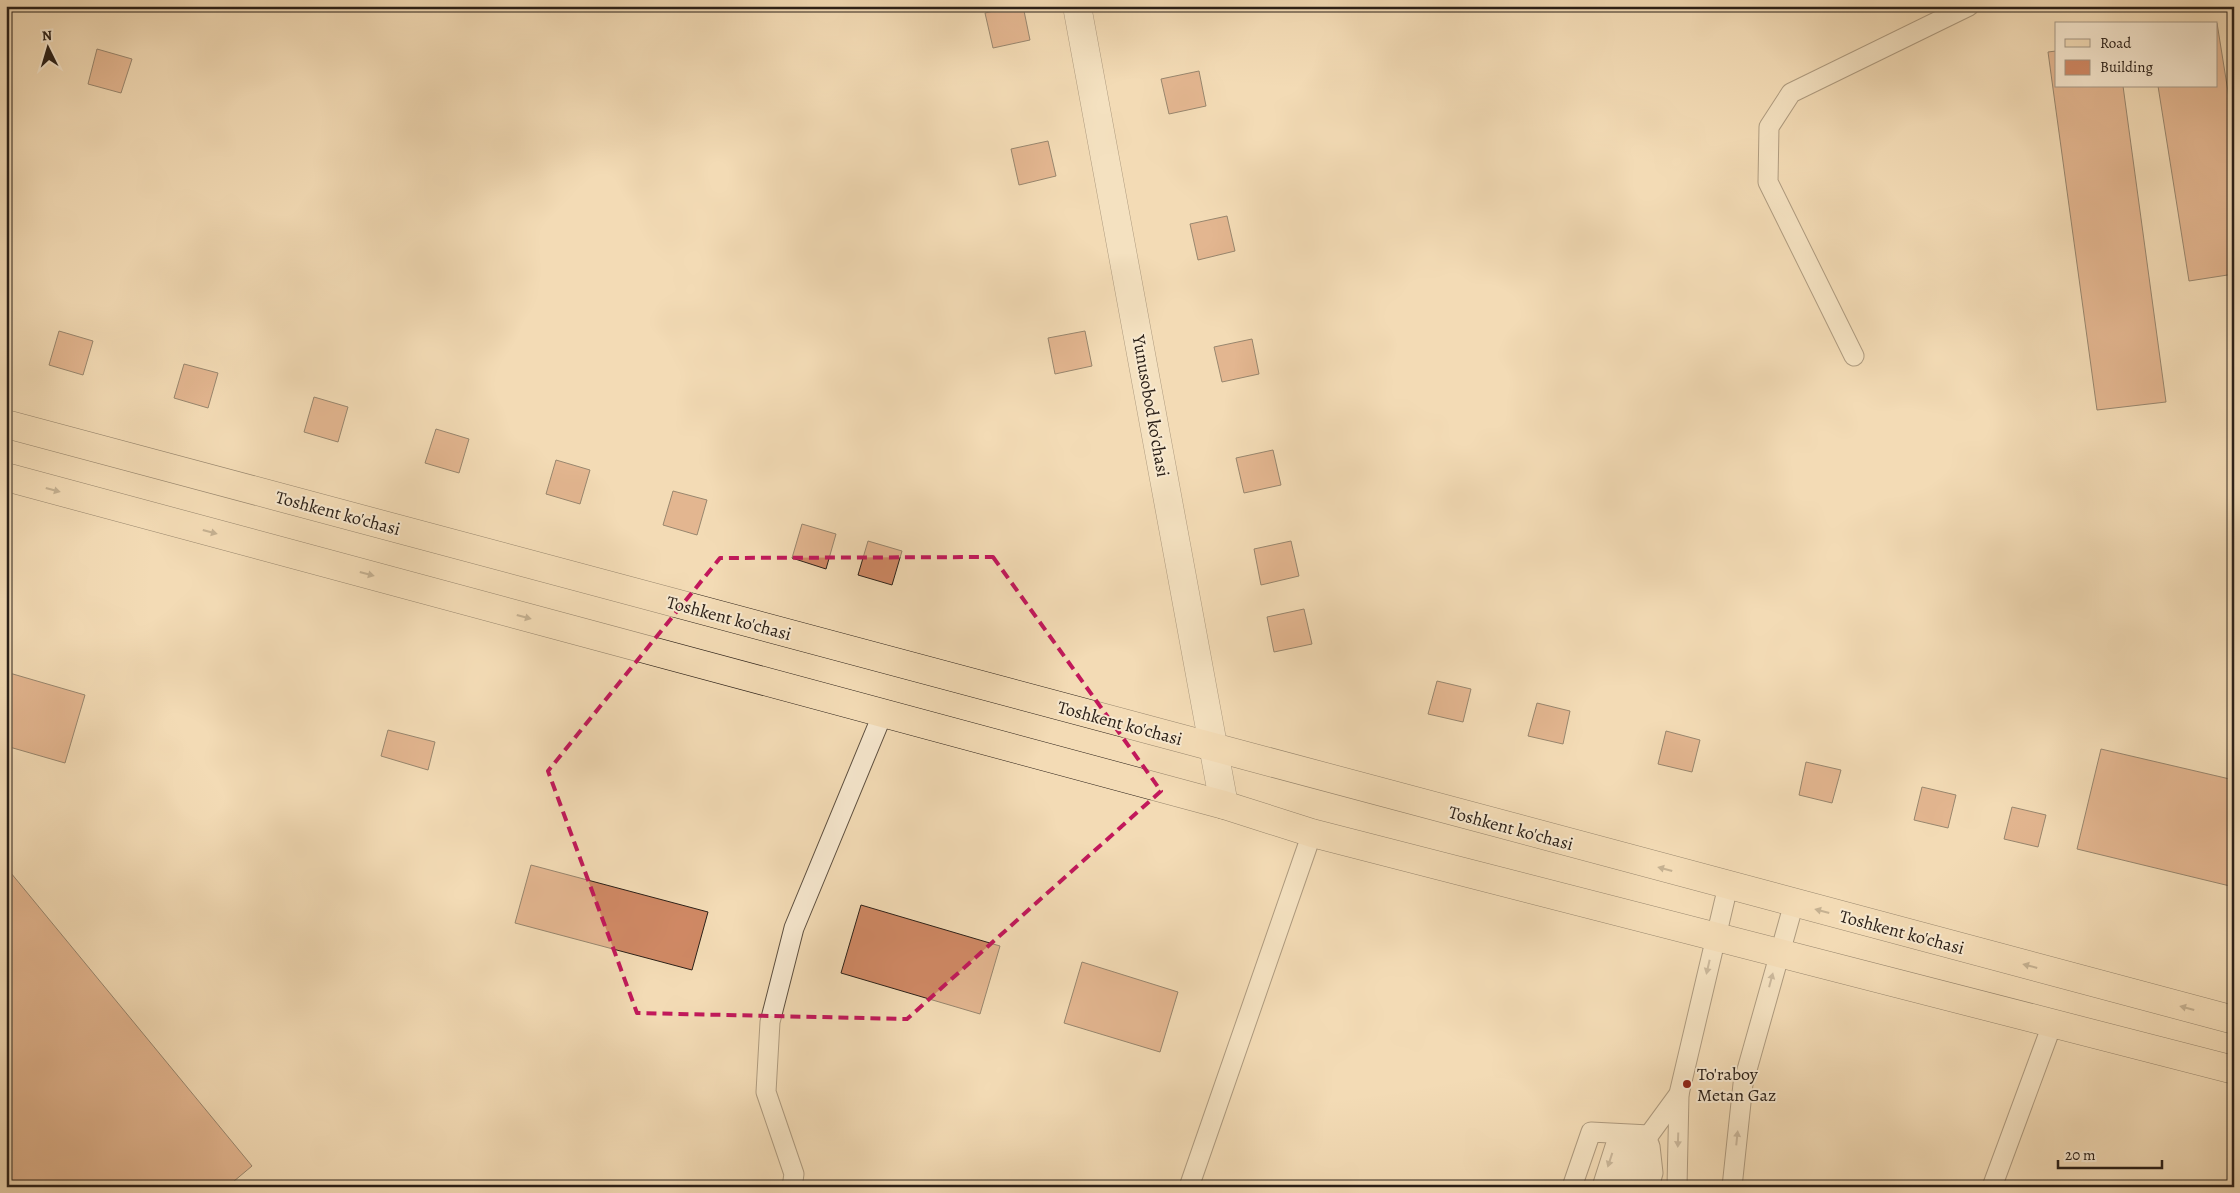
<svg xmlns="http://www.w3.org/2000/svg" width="2240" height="1193" viewBox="0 0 2240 1193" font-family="Alegreya,serif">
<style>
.building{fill:#d08965;stroke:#2b2018}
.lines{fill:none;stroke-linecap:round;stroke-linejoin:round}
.service-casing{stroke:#5d4f3f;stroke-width:21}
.minor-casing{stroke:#5d4f3f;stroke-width:29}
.primary-casing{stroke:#2b2018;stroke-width:29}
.service{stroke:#f7e8cf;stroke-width:19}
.minor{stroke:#f7e8cf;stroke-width:28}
.primary{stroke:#f3dbb5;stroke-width:28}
.oneway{fill:#8f7e66}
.oneway2{fill:#9b8e7d}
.marked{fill:none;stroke:#c2185b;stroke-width:4;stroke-dasharray:10 6;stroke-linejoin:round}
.poi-dot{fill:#8f2418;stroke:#f7e8cf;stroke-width:2}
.labels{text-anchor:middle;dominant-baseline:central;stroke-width:4;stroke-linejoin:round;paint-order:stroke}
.street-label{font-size:18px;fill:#2b2018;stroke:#f7e8cf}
.poi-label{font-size:18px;fill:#2b2018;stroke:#f7e8cf;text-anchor:start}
</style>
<rect width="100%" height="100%" fill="#f3dbb5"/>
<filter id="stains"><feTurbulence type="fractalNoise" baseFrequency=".004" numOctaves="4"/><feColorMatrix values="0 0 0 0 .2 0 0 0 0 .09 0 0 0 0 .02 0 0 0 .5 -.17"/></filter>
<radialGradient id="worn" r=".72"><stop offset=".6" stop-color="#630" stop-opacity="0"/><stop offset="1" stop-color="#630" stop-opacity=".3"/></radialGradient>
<g class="building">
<polygon points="1015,6 1023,6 1030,40 993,48 985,13"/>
<polygon points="2217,23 2234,129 2234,274 2189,281 2158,86 2216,86 2216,24 2209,24"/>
<polygon points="97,49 132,59 121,93 88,84"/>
<polygon points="2056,51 2056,86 2123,86 2166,402 2097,410 2048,52"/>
<polygon points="1199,71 1206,106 1169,114 1161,79"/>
<polygon points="1048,141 1056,176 1019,185 1011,149"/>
<polygon points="1227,216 1235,251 1198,260 1190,224"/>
<polygon points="59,331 93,341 83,375 49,365"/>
<polygon points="1085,331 1092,366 1055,374 1048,338"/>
<polygon points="1252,339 1259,374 1222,382 1214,347"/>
<polygon points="184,364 218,373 208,408 174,398"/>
<polygon points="314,397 348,407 338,442 304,432"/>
<polygon points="436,429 469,439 459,473 425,463"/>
<polygon points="1273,450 1281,485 1244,493 1236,458"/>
<polygon points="556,460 590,470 580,504 546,494"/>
<polygon points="673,491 707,500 697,535 663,525"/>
<polygon points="802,524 836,534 826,569 792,558"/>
<polygon points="868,541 902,551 892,585 858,575"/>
<polygon points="1291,541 1299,576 1261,585 1254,549"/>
<polygon points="1304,609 1312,644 1274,652 1267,617"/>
<polygon points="6,672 85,695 65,763 6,746"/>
<polygon points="1437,681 1471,689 1463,722 1428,714"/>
<polygon points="1537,703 1570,711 1563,744 1528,736"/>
<polygon points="388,730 435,742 428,770 381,756"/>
<polygon points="1666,731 1700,740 1692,772 1658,764"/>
<polygon points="2101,749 2234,780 2234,887 2077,849"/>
<polygon points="1806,762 1841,770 1832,803 1799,795"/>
<polygon points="1922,787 1956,795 1948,828 1914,820"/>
<polygon points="2012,807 2046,815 2038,847 2004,839"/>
<polygon points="531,865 708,912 692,970 515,923"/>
<polygon points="6,867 252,1166 227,1187 6,1187"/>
<polygon points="861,905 1000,946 980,1014 841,973"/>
<polygon points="1082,962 1178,992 1160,1052 1064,1023"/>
</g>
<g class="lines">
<g class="service-casing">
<g id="service">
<polyline points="1854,356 1768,182 1769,127 1791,93 1969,6"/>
<polyline points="792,1187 794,1174 766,1092 770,1022 794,928 883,713"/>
<polyline points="1189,1187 1312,833"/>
<polyline points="1572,1187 1591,1132 1649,1135"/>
<polyline points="1602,1187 1619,1134"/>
<polyline points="1618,1187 1633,1135"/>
<polyline points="1635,1187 1649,1135 1679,1094 1728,886"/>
<polyline points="1649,1187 1653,1173 1650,1146"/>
<polyline points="1677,1187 1679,1094"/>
<polyline points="1732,1187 1743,1084 1794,903"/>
<polyline points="1992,1187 2053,1022"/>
</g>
</g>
<g class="minor-casing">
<polyline id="minor" points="1077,6 1224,805"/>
</g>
<g class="primary-casing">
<g id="primary">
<polyline points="6,424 2234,1020"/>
<polyline points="6,477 1224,805 1312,833 2234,1070"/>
</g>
</g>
<use href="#service" class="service"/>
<use href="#minor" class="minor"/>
<use href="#primary" class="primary"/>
</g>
<defs><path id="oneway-solid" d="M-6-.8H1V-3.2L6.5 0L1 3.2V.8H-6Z" transform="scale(1.25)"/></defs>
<g class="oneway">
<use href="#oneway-solid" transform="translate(53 490) rotate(15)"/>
<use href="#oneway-solid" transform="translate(210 532) rotate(15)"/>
<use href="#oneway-solid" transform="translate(367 574) rotate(15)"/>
<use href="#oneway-solid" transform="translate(524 617) rotate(15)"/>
<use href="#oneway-solid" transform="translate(1665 869) rotate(-165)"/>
<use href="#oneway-solid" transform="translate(1822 911) rotate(-165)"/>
<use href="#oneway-solid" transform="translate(2030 966) rotate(-165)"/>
<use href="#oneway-solid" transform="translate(2187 1008) rotate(-165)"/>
</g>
<g class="oneway2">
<use href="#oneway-solid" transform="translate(1708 967) rotate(103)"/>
<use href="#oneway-solid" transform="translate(1771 980) rotate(-75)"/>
<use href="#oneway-solid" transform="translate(1737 1138) rotate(-84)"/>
<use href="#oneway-solid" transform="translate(1678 1140) rotate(92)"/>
<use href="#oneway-solid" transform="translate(1610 1160) rotate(108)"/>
</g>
<path d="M0 0H2240V1193H0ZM993 557 1161 791 907 1019 637 1013 548 771 720 558Z" fill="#f3dbb5" fill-opacity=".55" fill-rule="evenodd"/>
<path class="marked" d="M993 557 1161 791 907 1019 637 1013 548 771 720 558Z"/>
<circle class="poi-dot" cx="1687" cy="1084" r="5"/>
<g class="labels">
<g class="street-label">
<text transform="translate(1151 406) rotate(80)">Yunusobod ko'chasi</text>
<text transform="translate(338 513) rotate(15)">Toshkent ko'chasi</text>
<text transform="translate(729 618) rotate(15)">Toshkent ko'chasi</text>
<text transform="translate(1120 723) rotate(15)">Toshkent ko'chasi</text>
<text transform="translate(1511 828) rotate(15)">Toshkent ko'chasi</text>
<text transform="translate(1902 932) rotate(15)">Toshkent ko'chasi</text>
</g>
<g class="poi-label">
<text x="1697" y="1074">To'raboy<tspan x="1697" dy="21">Metan Gaz</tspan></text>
</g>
</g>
<rect width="2240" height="1193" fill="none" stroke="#f3dbb5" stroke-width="25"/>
<rect x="8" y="8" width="2225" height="1178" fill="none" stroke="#2b2018" stroke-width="2.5"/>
<rect x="12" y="12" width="2215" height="1168" fill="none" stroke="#2b2018"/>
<rect x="2055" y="22" width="162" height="65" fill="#f7e8cf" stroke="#a59886"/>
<rect x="2065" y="39" width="25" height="8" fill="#f3dbb5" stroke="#a59886"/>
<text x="2100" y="48" font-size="15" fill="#2b2018">Road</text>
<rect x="2065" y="60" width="25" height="15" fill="#d08965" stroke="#a59886"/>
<text x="2100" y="72" font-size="15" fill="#2b2018">Building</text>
<g transform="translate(48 48) rotate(355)" stroke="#f7e8cf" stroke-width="4" paint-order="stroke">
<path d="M0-4L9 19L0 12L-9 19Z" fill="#2b2018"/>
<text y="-8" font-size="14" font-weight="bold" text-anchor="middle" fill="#2b2018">N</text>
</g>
<path d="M2058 1160v8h104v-8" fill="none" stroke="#2b2018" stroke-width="2.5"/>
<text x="2065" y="1160" font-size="15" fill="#2b2018" stroke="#f7e8cf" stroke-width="4" paint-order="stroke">20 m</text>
<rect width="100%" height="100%" filter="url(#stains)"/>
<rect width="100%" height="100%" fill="url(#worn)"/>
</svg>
